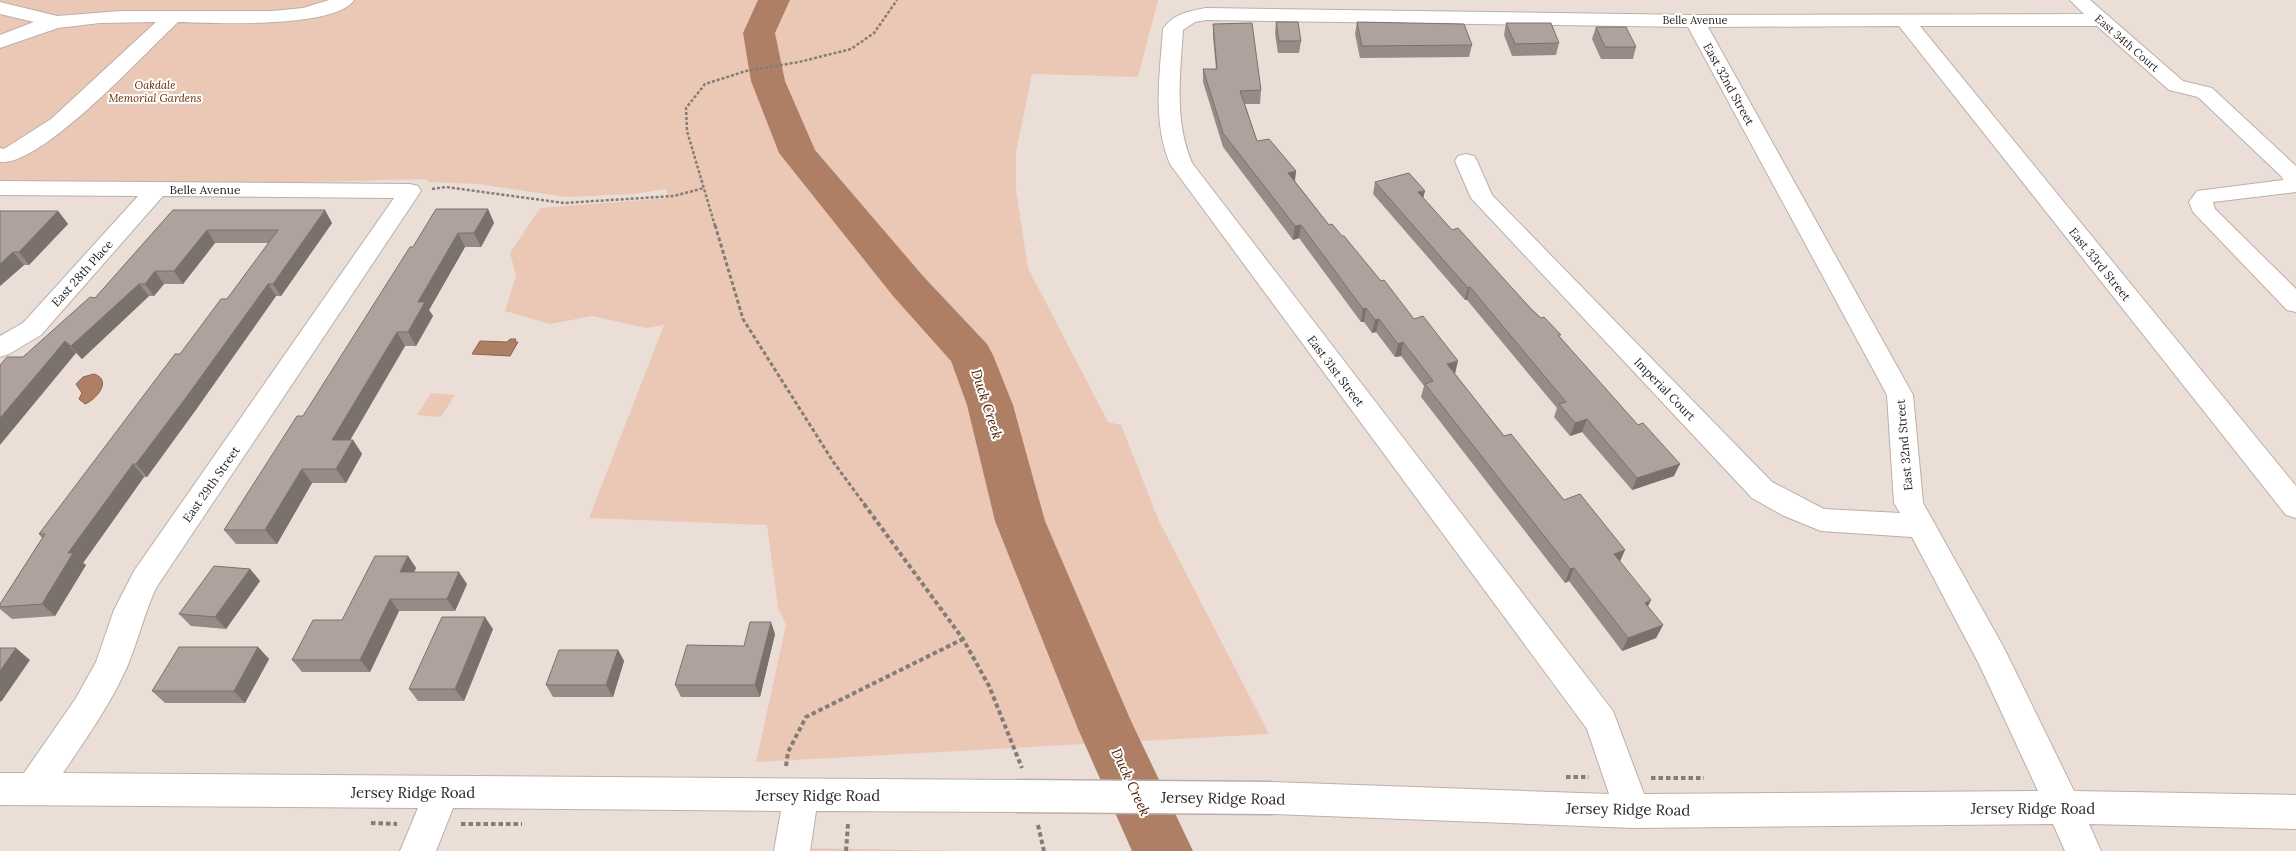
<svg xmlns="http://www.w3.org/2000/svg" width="2296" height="851" viewBox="0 0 2296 851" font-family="Lora,serif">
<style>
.green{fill:#ebc8b6}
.water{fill:#af7f65;stroke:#886552}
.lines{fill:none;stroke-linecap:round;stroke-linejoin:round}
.river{fill:#af7f65;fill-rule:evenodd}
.minor-casing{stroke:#bbafa9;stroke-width:2}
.path-far2{stroke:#857c78;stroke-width:2.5;stroke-dasharray:3 2;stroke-linecap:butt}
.path-far1{stroke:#857c78;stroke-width:3;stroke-dasharray:4 2.5;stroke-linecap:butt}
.path{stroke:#857c78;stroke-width:4;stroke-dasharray:4.5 3;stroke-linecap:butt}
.minor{fill:#fff;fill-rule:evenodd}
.minor-bridge-casing{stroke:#bbafa9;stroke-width:35;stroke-linecap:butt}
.minor-bridge{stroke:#fff;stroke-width:32}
.wall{fill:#968b86}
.shaded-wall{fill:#7a716d}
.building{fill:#afa29c;stroke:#7a716d}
.labels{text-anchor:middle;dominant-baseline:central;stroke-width:4;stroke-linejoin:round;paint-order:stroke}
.far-street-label{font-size:11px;fill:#2c2725;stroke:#fff}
.far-park-label{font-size:11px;font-style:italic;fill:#672b00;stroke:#fff}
.street-label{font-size:12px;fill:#2c2725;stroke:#fff}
.water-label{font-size:14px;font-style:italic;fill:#4f2101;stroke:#fff}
.near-street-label{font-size:15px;fill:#2c2725;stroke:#fff}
</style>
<rect width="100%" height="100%" fill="#ebded7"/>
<g class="green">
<polygon points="0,0 1158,0 1138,77 1032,74 1016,152 1016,190 1028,268 1108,422 1121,425 1159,521 1269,734 756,762 786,625 778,608 767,525 589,518 664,325 646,328 592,316 550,324 505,311 516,275 510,253 540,208 668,198 666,189 634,194 566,197 478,184 429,182 426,179 232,184 0,183"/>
<polygon points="431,393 455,395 441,417 417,415"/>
<polygon points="802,848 966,851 801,851"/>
</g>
<g class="water">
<polygon points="510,339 516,339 515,342 518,342 510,356 472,354 480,341 507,342"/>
<path d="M94 374C113 380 96 400 85 404L79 399 82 393 76 384 83 377Z"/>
</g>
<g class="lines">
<polygon class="river" points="758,0 790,0 775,33 785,81 815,150 923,276 987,344 993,355 1013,405 1045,521 1131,721 1193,851 1132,851 1078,729 995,521 967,405 951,361 893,296 779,153 751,81 743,33"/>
<g class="minor-casing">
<g id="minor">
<path d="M329 0H354C335 29 212 23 178 22 146 52 41 167 0 162V148L4 149 51 119 156 22 100 23 58 28 0 48V35L34 22 0 14V2L57 16 121 11H273L303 8Z"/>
<path d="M2070 0H2090L2183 81 2212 88 2296 166V192L2213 202 2215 209 2296 289V312L2287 310 2193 212 2189 202 2197 191 2283 180 2282 177 2198 97 2169 90 2097 26H1920L2296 486V518L2286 515 1899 26 1708 27 1913 395 1923 503 2004 648 2074 791 2296 795V829L2089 824 2101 851H2065L2053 824 1633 828 1273 814 1261 810 1256 798 1261 786 1273 782 1609 794 1587 729 1170 164C1152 121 1160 74 1163 29 1173 14 1189 11 1206 8L1695 15 2084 14ZM1206 20 1688 27 1887 395 1894 503 1900 513 1824 509 1772 482 1492 195 1477 161 1474 156 1466 154 1458 156 1455 161 1471 198 1752 498 1782 515 1821 531 1912 537 1979 664 2038 791 1644 794 1613 711 1192 163C1174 121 1180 75 1183 30L1195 22Z"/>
<path d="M0 181 410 184 418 186 421 191 156 588C144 614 138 641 127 667 110 705 86 739 63 773L1017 780 1029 785 1034 796 1029 807 1017 812 816 811 810 851H774L781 811 453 808 436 851H400L418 808 0 805V773H24L76 698 96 662 114 610 134 571 394 198 163 196 41 335 9 354 0 357V336L23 323 138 196 0 195Z"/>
</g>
</g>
<g class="path-far2">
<polyline points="432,189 446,187 564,203 674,196 704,188"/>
<polyline points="715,226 687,131 686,108 705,84 746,71 799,62 851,49 874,33 897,0"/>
</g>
<polyline class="path-far1" points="715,225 743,319 834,463 865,505"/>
<g class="path">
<polyline points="864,504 963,639 989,686 1022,768"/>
<polyline points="786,766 788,752 806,717 963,639"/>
<polyline points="1566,777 1589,777"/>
<polyline points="1651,778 1704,778"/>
<polyline points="371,823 397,824"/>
<polyline points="461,824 522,824"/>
<polyline points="1038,825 1044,851"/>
<polyline points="846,851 848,824"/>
</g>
<use href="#minor" class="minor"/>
<g class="minor-bridge-casing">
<polyline id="minor-bridge" points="1017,796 1273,798"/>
</g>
<use href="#minor-bridge" class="minor-bridge"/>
</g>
<g class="wall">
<polygon points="1276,22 1301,41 1299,53 1278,53 1275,34"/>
<polygon points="1357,22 1472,45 1469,57 1360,58 1355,34"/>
<polygon points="1506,23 1559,43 1556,55 1512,56 1504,35"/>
<polygon points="1213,24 1261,90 1260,104 1245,104 1257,141 1296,171 1295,181 1329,225 1455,374 1504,436 1620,562 1648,606 1663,625 1656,638 1622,651 1569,581 1565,583 1421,397 1424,386 1401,356 1395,357 1376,332 1372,333 1364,322 1361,322 1299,238 1293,240 1223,147 1203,82 1203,69 1216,69 1213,37"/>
<polygon points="1596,27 1636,47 1633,59 1601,59 1592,39"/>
<polygon points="1375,182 1423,198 1452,230 1560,337 1674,476 1632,490 1582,432 1570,436 1554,417 1557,408 1467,300 1465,300 1373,194"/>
<polygon points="488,209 494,223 481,247 465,247 429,310 433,316 416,346 405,346 350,440 353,440 362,454 346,483 312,483 277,544 236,544 224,530 303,416 413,247"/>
<polygon points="173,210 332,223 281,296 276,296 195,411 147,477 144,477 83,563 86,565 55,616 12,619 0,609 0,604 42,538 39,534 180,354 227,299 269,243 215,243 183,284 164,284 154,296 149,296 82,359 76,353 23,357 95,298"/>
<polygon points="0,211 58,211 68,224 29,265 24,265 0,286"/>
<polygon points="408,556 416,568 414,572 467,584 455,611 399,611 370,672 302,672 292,660 342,620"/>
<polygon points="250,569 260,581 226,629 191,626 179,614"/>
<polygon points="493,629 464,701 418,701 409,689"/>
<polygon points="775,634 760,697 681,697 675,685"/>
<polygon points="258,647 269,659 245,703 165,703 152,691"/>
<polygon points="618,650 624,661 613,697 553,697 546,685"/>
</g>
<g class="shaded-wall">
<polygon points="1296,171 1294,185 1288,173"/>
<polygon points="1425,191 1422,203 1418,192"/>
<polygon points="488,209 494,223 481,247 474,233"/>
<polygon points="325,210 332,223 281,296 273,284"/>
<polygon points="58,211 68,224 29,265 19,252"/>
<polygon points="1301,225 1299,238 1293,240 1295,226"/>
<polygon points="207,230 215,243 183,284 174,271"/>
<polygon points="458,233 465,247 429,310 433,316 416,346 408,332 418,302"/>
<polygon points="13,252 24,265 0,286 0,264"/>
<polygon points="155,271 164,284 154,296 145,284"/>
<polygon points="139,284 149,296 82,359 71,346"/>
<polygon points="268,284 276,296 195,411 147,477 136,464"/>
<polygon points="1470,287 1467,300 1465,300 1468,288"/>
<polygon points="1366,308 1364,322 1361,322 1363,309"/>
<polygon points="1379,319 1376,332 1372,333 1375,320"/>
<polygon points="397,332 405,346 342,454 332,440"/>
<polygon points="65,341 76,353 0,445 0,418"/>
<polygon points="1403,342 1401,356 1395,357 1398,344"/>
<polygon points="1458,361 1455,374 1447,364"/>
<polygon points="1587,419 1582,432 1570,436 1575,423"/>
<polygon points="353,440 362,454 346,483 336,469"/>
<polygon points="133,464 144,477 83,563 86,565 55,616 42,604 68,553"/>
<polygon points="1680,464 1674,476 1632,490 1637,478"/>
<polygon points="302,469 312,483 277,544 265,530"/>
<polygon points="1625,550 1619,564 1614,554"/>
<polygon points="408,556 416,568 408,584 400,572"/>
<polygon points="1574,568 1569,581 1565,583 1570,569"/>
<polygon points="250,569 260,581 226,629 215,617"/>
<polygon points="459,572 467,584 455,611 447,599"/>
<polygon points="390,599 399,611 370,672 360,660"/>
<polygon points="1651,600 1645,613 1645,603"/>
<polygon points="485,617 493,629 464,701 455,689"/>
<polygon points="771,622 775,634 760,697 755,685"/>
<polygon points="1663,625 1656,638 1622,651 1628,638"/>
<polygon points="258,647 269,659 245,703 234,691"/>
<polygon points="16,648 30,660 1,702 0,701 0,671"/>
<polygon points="618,650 624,661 613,697 606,685"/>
</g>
<g class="building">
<polygon points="1276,22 1298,22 1301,41 1279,41"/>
<polygon points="1357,22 1464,24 1472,45 1362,46"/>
<polygon points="1252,23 1261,90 1240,91 1257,141 1269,139 1296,171 1288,173 1329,225 1332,224 1342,236 1344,236 1381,281 1384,280 1414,319 1423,316 1458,361 1447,364 1504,436 1511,434 1564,500 1580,494 1625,550 1614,554 1651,600 1645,603 1663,625 1628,638 1574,568 1570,569 1425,384 1433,381 1403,342 1398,344 1379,319 1375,320 1366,308 1363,309 1301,225 1295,226 1223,133 1203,69 1217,69 1213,24"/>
<polygon points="1506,23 1551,23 1559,43 1515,44"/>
<polygon points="1596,27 1626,27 1636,47 1605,47"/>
<polygon points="1409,173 1425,191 1418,192 1452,230 1458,228 1532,310 1541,318 1544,317 1561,335 1558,335 1638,425 1643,423 1680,464 1637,478 1587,419 1575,423 1559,404 1566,402 1470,287 1468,288 1375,182"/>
<polygon points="436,209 488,209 474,233 458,233 418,302 425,302 408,332 397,332 332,440 353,440 336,469 302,469 265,530 224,530 297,416 303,416 410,247 413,247"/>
<polygon points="173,210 325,210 273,284 268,284 185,399 136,464 133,464 68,553 73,553 42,604 0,607 0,604 45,534 39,534 175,354 180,354 221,299 227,299 278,230 207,230 174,271 155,271 145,284 139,284 71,346 65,341 0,418 0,365 7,357 23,357 90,297 95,298"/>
<polygon points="0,211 58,211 19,252 13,252 0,264"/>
<polygon points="375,556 408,556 400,572 459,572 447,599 390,599 360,660 292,660 313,620 342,620"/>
<polygon points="214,566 250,569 215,617 179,614"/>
<polygon points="442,617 485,617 455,689 409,689"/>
<polygon points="750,622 771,622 755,685 675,685 687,645 744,646"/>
<polygon points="179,647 258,647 234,691 152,691"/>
<polygon points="0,648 16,648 0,671"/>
<polygon points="559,650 618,650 606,685 546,685"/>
</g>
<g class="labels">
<g class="far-street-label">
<text x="1695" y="20">Belle Avenue</text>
<text transform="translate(2127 43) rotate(41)">East 34th Court</text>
</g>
<g class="far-park-label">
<text x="155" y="85">Oakdale<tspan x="155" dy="13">Memorial Gardens</tspan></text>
</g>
<g class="street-label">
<text transform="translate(1729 84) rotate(61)">East 32nd Street</text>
<text x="205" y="189">Belle Avenue</text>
<text transform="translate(2100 264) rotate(51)">East 33rd Street</text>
<text transform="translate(82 273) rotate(-48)">East 28th Place</text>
<text transform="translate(1336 371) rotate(53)">East 31st Street</text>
<text transform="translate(1665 389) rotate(46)">Imperial Court</text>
<text transform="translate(1904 445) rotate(-95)">East 32nd Street</text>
<text transform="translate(211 484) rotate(-55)">East 29th Street</text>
</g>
<g class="water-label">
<text transform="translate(987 404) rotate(72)">Duck Creek</text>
<text transform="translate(1131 782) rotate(65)">Duck Creek</text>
</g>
<g class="near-street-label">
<text x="413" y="792">Jersey Ridge Road</text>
<text x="818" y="795">Jersey Ridge Road</text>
<text transform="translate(1223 798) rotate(1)">Jersey Ridge Road</text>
<text x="2033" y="808">Jersey Ridge Road</text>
<text transform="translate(1628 809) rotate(1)">Jersey Ridge Road</text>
</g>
</g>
</svg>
